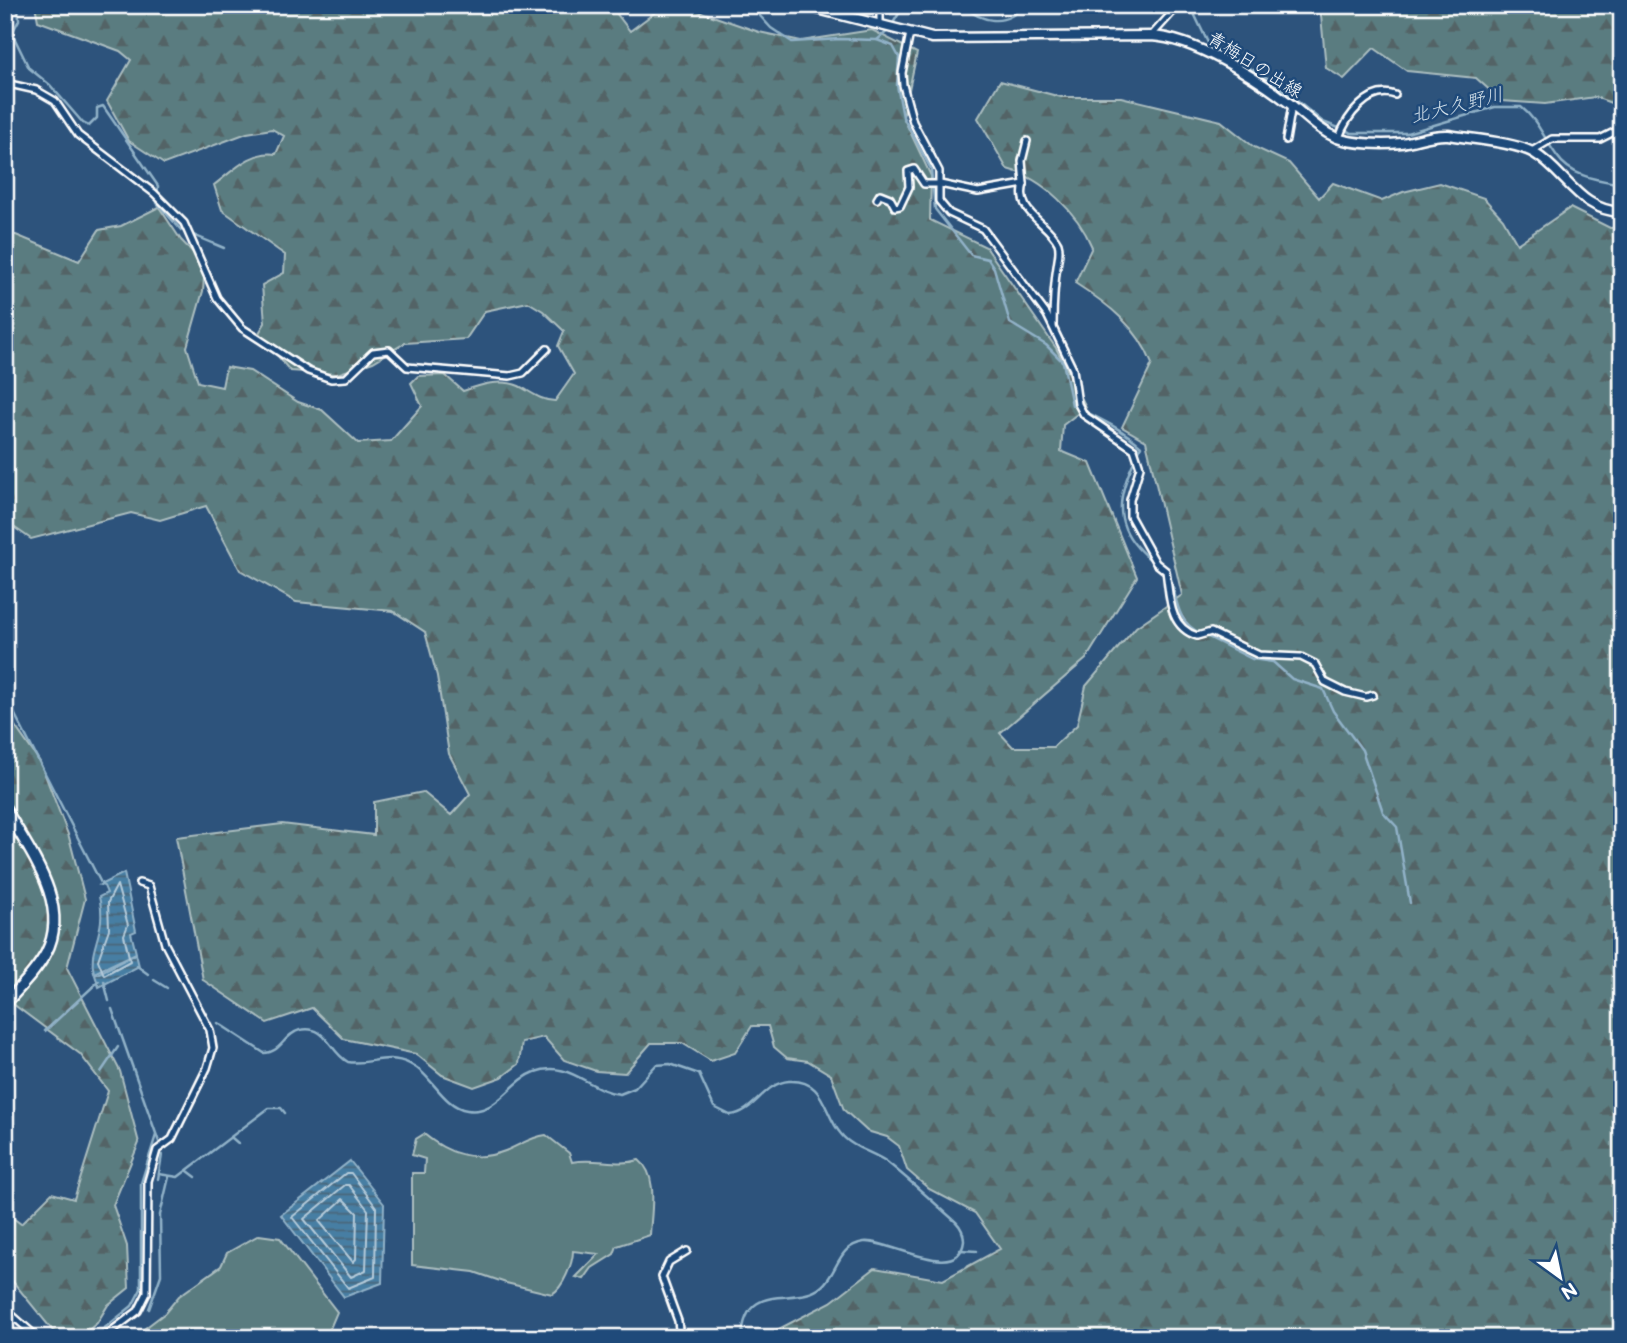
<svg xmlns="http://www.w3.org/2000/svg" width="1627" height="1343" viewBox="0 0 1627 1343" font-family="'Balsamiq Sans','Klee One',sans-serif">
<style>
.green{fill:#5a7c80;stroke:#acbec0;stroke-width:2}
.forest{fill:url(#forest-firs);stroke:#acbec0;stroke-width:2}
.water{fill:url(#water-rules);stroke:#91b2c8;stroke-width:2}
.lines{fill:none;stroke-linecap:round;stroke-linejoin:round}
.shore{stroke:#b5cbda;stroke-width:2}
.stream{stroke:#91b2c8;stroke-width:2.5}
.minor-casing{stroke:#fff;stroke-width:10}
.secondary-casing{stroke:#fff;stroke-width:13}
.primary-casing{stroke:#fff;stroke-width:14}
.minor{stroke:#1f4a7a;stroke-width:5}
.secondary{stroke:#1f4a7a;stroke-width:8}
.primary{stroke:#1f4a7a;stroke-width:9}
.labels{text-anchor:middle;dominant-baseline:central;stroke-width:5;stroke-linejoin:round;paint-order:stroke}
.street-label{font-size:18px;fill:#fff;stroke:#1f4a7a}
.water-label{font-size:19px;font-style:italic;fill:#d1dfe8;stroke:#1f4a7a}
</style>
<defs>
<pattern id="forest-firs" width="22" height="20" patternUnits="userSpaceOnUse" patternTransform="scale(1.75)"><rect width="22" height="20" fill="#5a7c80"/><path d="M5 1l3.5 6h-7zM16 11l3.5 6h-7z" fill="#536466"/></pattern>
<pattern id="water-rules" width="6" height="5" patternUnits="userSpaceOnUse" patternTransform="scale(1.75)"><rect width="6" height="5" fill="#477ea3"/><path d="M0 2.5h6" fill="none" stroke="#4a6578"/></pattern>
</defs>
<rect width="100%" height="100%" fill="#2d537c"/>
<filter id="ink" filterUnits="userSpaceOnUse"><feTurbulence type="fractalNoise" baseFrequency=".0143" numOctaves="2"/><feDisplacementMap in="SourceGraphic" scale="14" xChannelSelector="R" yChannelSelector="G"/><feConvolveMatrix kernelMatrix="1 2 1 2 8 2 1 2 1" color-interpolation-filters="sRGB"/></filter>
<g filter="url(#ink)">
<g class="green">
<path d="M424 1134C448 1154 474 1163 505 1151 520 1145 531 1137 546 1135L569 1153 572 1162C594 1157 618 1167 639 1160 659 1176 651 1212 650 1235L617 1246 614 1254 592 1268 584 1279 576 1277 599 1254 573 1251C573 1263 563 1288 552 1294L506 1283 474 1272 412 1265V1173H424L425 1159 412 1155 416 1139Z"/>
<polygon points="259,1235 280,1238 337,1312 326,1338 132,1338 165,1313 179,1296 221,1266 227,1253"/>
</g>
<g class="forest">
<path d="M35 5H610L630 31 665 5H681L759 32 801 41 872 30 917 53 903 117 931 176 930 220 986 247 1056 348 1086 407 1063 425 1061 451 1090 463 1137 577 1086 659 1000 733 1013 747H1053L1077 725 1086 686 1136 627 1182 595 1146 441 1122 427 1152 364C1138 327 1108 304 1075 283L1092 247C1078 213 1043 178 1007 169L978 118 1000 81 1061 97H1121L1221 121 1254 147 1289 163 1319 198 1333 183 1382 201 1403 192 1440 183 1484 198 1503 219 1517 244 1570 208 1610 228 1622 227V1338H771L773 1332 831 1302 875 1268 943 1280 1000 1249 975 1213 929 1189 907 1170 899 1146 887 1137 867 1131 844 1110 831 1075 808 1061 787 1058 774 1047 768 1026H752L735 1053 711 1061 682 1043H651L625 1073 596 1071 564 1060 544 1037 522 1042 519 1064 502 1077 474 1087 442 1075 416 1054 344 1039 312 1008 267 1023 203 980 176 837 282 824 374 835V802L423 792 451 815 470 794 449 754 437 676 425 632 393 611 296 602 240 570 206 506 160 520 131 513 31 539 5 521V235H16L79 261 99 230 121 226 159 207 181 240 205 265 203 291 187 347 198 382 222 387 226 367 250 371 298 402 322 410 358 443 391 441 422 406 411 383 418 376 445 375 463 391C480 385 501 378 519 386 531 392 541 401 555 401L574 374 558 346 564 331 543 311 528 302 485 311 466 339 405 343 373 362 337 374 290 371 259 333 265 323 262 285 284 273 285 255 222 210 214 185C233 171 251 150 276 154L284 136 272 129 247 133 164 164 129 141 107 101 131 60 120 51 38 21Z"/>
<polygon points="1622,5 1622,107 1595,97 1545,104 1502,101 1476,78 1407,71 1374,48 1344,79 1326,68 1320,5"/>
<polygon points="5,695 8,716 40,762 69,837 85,899 67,968 120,1071 139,1143 113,1205 127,1246 129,1288 108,1305 97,1323 79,1338 69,1338 53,1331 5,1272 5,1212 21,1224 52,1193 74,1199 108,1091 80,1054 5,998"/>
</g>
<g class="water">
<path d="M124 873 136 931 131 933 136 953 94 973C87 948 108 932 99 897L107 893 104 886 100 885Z"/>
<polygon points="136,954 139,966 99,987 95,975"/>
<polygon points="350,1161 384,1204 382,1283 344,1297 281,1215"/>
</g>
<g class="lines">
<g class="shore">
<polygon points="117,885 128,925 124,935 130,961 104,975 98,960 109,929 108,902"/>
<polygon points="346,1173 351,1173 376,1207 375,1277 348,1288 292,1217"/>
<polygon points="345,1185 349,1185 368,1210 366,1270 351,1277 304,1219"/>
<polygon points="343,1199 357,1213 356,1259 353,1262 319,1221"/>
</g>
<g class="stream">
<polyline points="18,5 19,20 12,33 29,68 50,85 83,123 89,126 97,118 97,108 103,106 158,186 157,203 181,230 224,248"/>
<polyline points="750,5 771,28 792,42 840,39 877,40 889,30 904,5"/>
<path d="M961 5C982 22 1005 28 1024 5"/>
<path d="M1190 5 1209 45 1271 80 1323 122 1352 133H1407L1495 107H1521C1538 120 1544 139 1557 156 1571 177 1599 180 1622 184"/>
<path d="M877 40 893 46 899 57 897 85 903 117 931 169 935 209 971 255 988 259 994 268 1010 323 1046 345 1063 362 1072 405C1096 417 1121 428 1141 446L1138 453"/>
<path d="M1135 459C1120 491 1112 519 1137 547 1143 553 1147 559 1154 561"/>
<path d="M1161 564C1181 580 1167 617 1200 633"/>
<polyline points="1206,636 1252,659 1273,662 1292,679 1323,689 1333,711 1362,750 1383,812 1397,827 1410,903"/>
<polyline points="5,688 8,701 102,885"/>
<polyline points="137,966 148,974"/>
<polyline points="154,980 167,988"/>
<polyline points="104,981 109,1001"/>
<polyline points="112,1009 159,1142"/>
<path d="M218 1023 264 1053C281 1053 284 1034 300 1030 327 1024 329 1052 348 1062 370 1066 385 1052 410 1064 432 1074 442 1106 467 1110 497 1115 510 1081 535 1072 569 1059 589 1091 620 1094L635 1088 656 1065 670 1064 699 1074 714 1107 730 1115C755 1113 763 1083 789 1081 826 1079 823 1114 841 1134 852 1148 873 1152 887 1162 911 1181 933 1202 956 1222 961 1227 964 1233 964 1241 959 1284 888 1239 864 1242 837 1246 839 1271 822 1286 797 1309 745 1277 742 1338"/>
<polyline points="45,1031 99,981"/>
<polyline points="101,1072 118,1047"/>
<polyline points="232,1138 239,1144"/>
<polyline points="188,1171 196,1177"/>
<polyline points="159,1174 178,1177 269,1108 281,1108 285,1113"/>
<polyline points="158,1179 162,1155"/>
<polyline points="960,1250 977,1251"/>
<polyline points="149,1309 161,1275 160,1215 169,1177"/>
<polyline points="92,1338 132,1306 141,1289 141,1183 156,1135"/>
</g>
<g class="minor-casing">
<g id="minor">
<polyline points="880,26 880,5"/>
<path d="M910 33 902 73 903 85 913 122 939 171V201L949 213 983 229 1047 315 1073 369 1078 404 1084 415 1134 449 1140 467 1130 500V516L1156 563 1166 571C1170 596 1168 627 1197 636L1211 632 1259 655 1301 657 1315 664 1325 682 1345 692 1366 697 1373 695"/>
<polyline points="1151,36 1179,5"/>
<polyline points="5,83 36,90 55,101 78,135 154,193 184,223 217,298 242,328 308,371 331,379 346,378 373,352 389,350 407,367 510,376 523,373 547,349"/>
<path d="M1339 138C1346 117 1369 86 1395 95"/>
<polyline points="1286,140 1292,105"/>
<polyline points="1532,151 1552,139 1600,139 1622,128"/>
<path d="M1024 184C1015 213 1048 222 1058 243 1060 249 1059 254 1058 260 1054 283 1053 303 1053 326"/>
<polyline points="877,199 880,194 890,198 895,207 900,206 909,187 908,171 914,169 924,184 940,184 978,192 1024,184 1022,161 1027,141"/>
<polyline points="5,1309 38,1338"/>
<polyline points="102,1338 138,1311 147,1293 148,1181 157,1150 172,1139 207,1068 213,1048 210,1030 165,944 149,886 139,883"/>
<polyline points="680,1338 678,1321 662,1277 669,1262 687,1251"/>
</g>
</g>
<g class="secondary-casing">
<path id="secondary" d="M802 5 932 38 1151 36C1194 38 1255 77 1289 103 1305 115 1318 130 1337 138 1354 144 1383 145 1401 143 1417 141 1431 134 1448 135 1471 139 1515 142 1534 153 1566 172 1579 211 1622 212"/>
</g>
<g class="primary-casing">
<path id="primary" d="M5 808C28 850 72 904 46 953 36 972 19 988 5 1004"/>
</g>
<use href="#minor" class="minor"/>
<use href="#secondary" class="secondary"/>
<use href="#primary" class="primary"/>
</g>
</g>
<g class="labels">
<g class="street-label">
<text transform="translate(1255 65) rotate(32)">青梅日の出線</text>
</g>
<g class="water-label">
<text transform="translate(1457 106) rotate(-14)">北大久野川</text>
</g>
</g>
<rect width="1627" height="1343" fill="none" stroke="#1f4a7a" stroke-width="28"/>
<rect x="14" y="14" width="1599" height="1315" fill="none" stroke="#fff" stroke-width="2.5" filter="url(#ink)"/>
<g transform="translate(1560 1277) rotate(147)" stroke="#1f4a7a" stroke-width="5" paint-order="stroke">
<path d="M0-5L12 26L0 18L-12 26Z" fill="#ffffff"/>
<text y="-10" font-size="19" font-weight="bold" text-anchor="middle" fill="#ffffff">N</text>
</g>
</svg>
